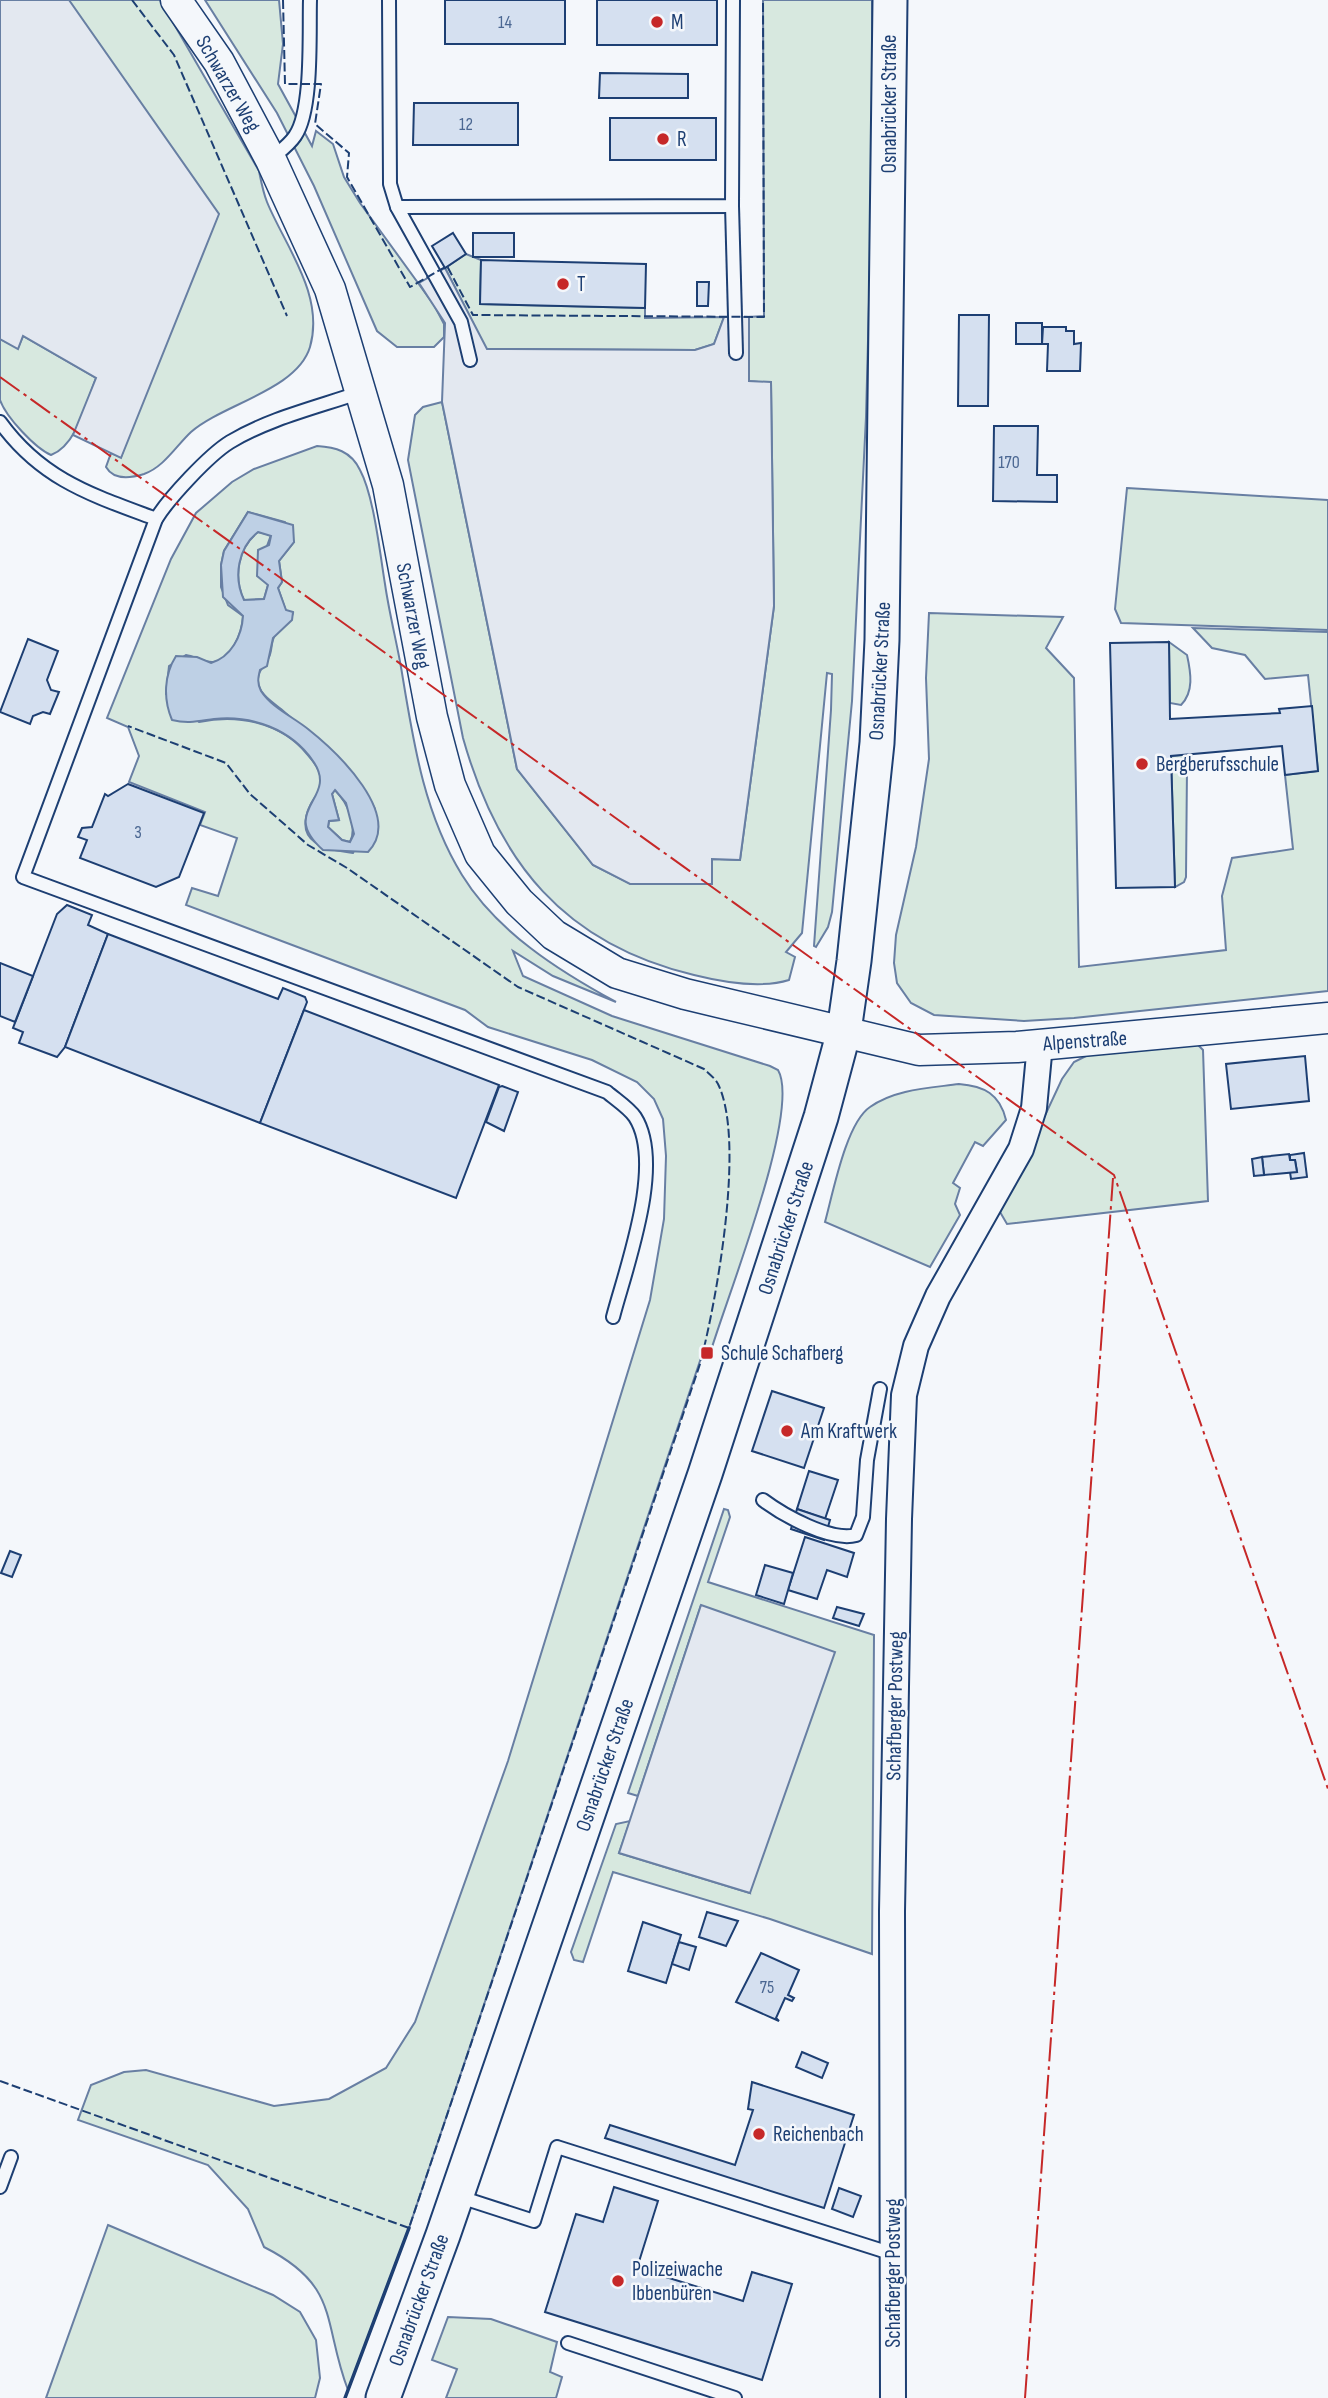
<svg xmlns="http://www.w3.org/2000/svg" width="1328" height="2398" viewBox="0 0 1328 2398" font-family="'Sofia Sans Condensed',sans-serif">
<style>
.green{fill:#d7e8df;stroke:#687fa3;stroke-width:2;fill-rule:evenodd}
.parking{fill:#e3e8f0;stroke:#687fa3;stroke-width:2}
.water{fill:#bed0e5;stroke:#687fa3;stroke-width:2;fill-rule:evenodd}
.building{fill:#d5e0f0;stroke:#1d3f73;stroke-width:2}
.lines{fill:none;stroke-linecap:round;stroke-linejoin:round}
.service-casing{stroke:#1d3f73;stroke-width:16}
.minor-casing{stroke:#1d3f73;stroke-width:28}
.tertiary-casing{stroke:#1d3f73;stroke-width:33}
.secondary-casing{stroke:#1d3f73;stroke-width:37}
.service{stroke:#f4f7fb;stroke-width:12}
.minor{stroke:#f4f7fb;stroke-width:24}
.tertiary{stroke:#f4f7fb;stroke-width:30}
.secondary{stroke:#f4f7fb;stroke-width:33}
.fence{stroke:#1d3f73;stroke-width:2;stroke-dasharray:9 3.5;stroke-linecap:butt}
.wall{stroke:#1d3f73;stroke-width:3.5}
.power{stroke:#c62828;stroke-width:2;stroke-dasharray:24 5 3.5 5;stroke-linecap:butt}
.poi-dot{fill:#c62828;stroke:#f4f7fb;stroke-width:2.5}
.labels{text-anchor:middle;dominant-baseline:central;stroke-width:5;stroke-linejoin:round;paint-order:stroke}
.number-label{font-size:18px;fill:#4b6792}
.poi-label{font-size:21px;fill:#1d3f73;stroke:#f4f7fb;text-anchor:start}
.street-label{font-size:21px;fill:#1d3f73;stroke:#f4f7fb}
</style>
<rect width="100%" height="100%" fill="#f4f7fb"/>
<g class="green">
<path d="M69 0H160L259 171C261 181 263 192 267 202 285 246 325 295 310 347 297 390 223 404 191 432 176 446 164 467 144 474 131 478 114 481 106 467L111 453 121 457 125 446Z"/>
<polygon points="205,0 279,0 283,44 278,84 312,146 316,131 333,144 344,177 360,203 434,305 444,324 444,337 434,347 397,347 377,331 314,186 277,113"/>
<path d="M763 0H872L873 151 866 417 852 701 832 912 828 927 816 947 814 946 831 710 832 674 827 673 802 933 786 952 795 957 789 980C760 989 722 982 694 975 564 944 498 862 463 738L408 460 415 415 423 407 442 402 517 769 593 865 631 884 712 859 740 860 774 606 771 383 748 381 749 317 764 316Z"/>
<polygon points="466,254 481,260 480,304 645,308 645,318 724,317 714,344 695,350 486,349 445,268"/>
<path d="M23 336 96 378C86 403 77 445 51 455 35 448 6 417 0 400 0 387 0 355 0 339L18 348Z"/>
<path d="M317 446C335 447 351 451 360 470 374 496 380 554 385 584 389 612 396 639 401 667 413 739 423 812 462 875 497 932 559 971 616 1002L553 976 513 951 523 976 612 1016 770 1066 778 1070C802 1111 724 1304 709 1357L702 1355 409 2228 348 2390C322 2322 341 2286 264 2247L248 2209 208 2165 78 2120 91 2085 124 2072 146 2070 274 2106 329 2099 386 2068 415 2022 508 1761 650 1300 664 1219 666 1156 663 1119 654 1099 637 1082 592 1060 488 1027 465 1010 186 905 192 888 218 896 237 838 200 825 205 812 129 782 139 756 128 727 107 718 171 559 196 513 232 482 254 469ZM248 512 285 522 294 542 279 561 282 582 278 588 286 611 293 613C290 625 279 626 274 637 271 643 272 651 269 657 265 666 257 671 258 681 258 693 272 702 281 709 318 742 352 763 375 809L353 853C326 850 293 843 310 806 313 798 322 791 321 782 321 771 314 762 307 754 281 722 238 714 199 722L166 694 169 666 186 655C194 656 206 663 213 662 232 660 242 632 243 616L228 605 221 587V565L224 551Z"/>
<polygon points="1127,488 1328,500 1328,630 1121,623 1115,609"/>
<path d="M258 532 271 535 259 568 268 585 264 599 244 600C233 577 238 548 258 532Z"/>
<polygon points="929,613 1063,617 1046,648 1074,678 1079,967 1226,950 1222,896 1232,858 1293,849 1285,775 1318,771 1308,675 1265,679 1245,655 1212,648 1193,628 1328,632 1328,991 1074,1018 1024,1021 934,1015 911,1003 897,983 894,963 896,935 916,847 929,759 926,678"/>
<path d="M1169 642 1187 655C1191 673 1194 692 1181 705L1170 703Z"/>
<polygon points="1192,754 1192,761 1187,768 1186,877 1184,882 1175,887 1171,756"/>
<path d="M335 790C347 802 358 825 350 842L342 840 328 827 329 821 339 820 332 794Z"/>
<polygon points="1196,1043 1203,1050 1208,1201 1007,1224 1000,1212 1062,1079 1074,1062 1092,1053"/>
<path d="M959 1084C984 1086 1000 1094 1006 1120L983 1146 975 1142 953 1183 960 1188 955 1204 960 1215 930 1267 825 1222C833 1193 846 1123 870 1107 895 1089 930 1088 959 1084Z"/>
<polygon points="724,1509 728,1510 730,1517 708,1582 874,1635 872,1954 770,1919 613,1872 583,1962 574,1960 571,1952 616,1824 630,1821 619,1853 750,1893 701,1605 638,1796 628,1793"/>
<polygon points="108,2225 273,2295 300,2312 316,2340 320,2378 315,2398 46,2398"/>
<polygon points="448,2317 491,2319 557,2342 550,2372 562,2377 556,2398 446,2398 457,2369 432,2360"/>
</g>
<g class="parking">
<polygon points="0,0 69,0 219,214 121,458 73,435 96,378 23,336 18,349 0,339"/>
<polygon points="445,268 487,349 695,350 714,344 724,317 749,317 749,381 771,382 774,606 740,860 712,859 712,884 630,884 593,865 517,769 442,402 445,323 419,283"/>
<polygon points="701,1605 835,1652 750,1893 619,1853"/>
</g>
<path class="water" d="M248 512 293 525 294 542 279 561 282 582 278 588 286 610 293 612 292 620 273 638 267 666 260 670C258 678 257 683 261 691 271 707 293 717 308 729 337 752 404 815 368 852L323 850C277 809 340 799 313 761 291 729 252 715 214 719 199 721 188 724 172 720 163 699 164 675 176 656L197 657 211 663C231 657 242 636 243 616L223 597 221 565 224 551ZM258 532 271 536 269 545 258 550 257 576 268 585 264 599 244 600C233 577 238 548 258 532ZM335 790 346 803 354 834 350 842 342 840 328 827 329 821 339 820 332 794Z"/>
<g class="building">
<rect x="445" y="0" width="120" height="44"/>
<rect x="597" y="0" width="120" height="45"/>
<polygon points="600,73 688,74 688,98 599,98"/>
<polygon points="414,103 518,103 518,145 413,145"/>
<rect x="610" y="118" width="106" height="42"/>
<polygon points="453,233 466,254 445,268 432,246"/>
<rect x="473" y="233" width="41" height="24"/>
<polygon points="481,260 646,264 645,308 480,304"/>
<polygon points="697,282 709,282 708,306 697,306"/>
<polygon points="959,315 989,315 988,406 958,406"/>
<rect x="1016" y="323" width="26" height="21"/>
<polygon points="1043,327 1066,327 1066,331 1074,331 1074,344 1081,343 1080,371 1047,371 1048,344 1042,344"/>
<polygon points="994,426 1038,426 1037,475 1057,475 1057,502 993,501"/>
<polygon points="28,639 58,651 47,680 51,690 59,692 50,714 43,712 33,716 30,724 0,712"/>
<polygon points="1169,642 1170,719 1280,713 1279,709 1312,706 1318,771 1285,775 1282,746 1171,756 1175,887 1116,888 1110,643"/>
<polygon points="128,784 204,813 179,877 156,887 80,858 87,840 78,837 82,828 92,827 105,794 108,796"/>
<polygon points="67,905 92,915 88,925 108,934 65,1047 57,1057 19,1043 23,1032 13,1028 57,914"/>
<polygon points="108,934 278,999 283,988 305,997 307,1002 260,1123 65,1047"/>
<polygon points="0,963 33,976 15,1022 0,1016"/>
<polygon points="304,1010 499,1085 456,1198 260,1123"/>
<polygon points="1305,1056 1309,1101 1231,1109 1226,1064"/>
<polygon points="502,1086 518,1092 504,1131 486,1122 499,1087"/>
<polygon points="1304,1153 1307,1177 1291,1179 1290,1172 1297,1172 1295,1160 1290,1160 1290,1155"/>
<polygon points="1289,1154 1290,1160 1295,1160 1297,1172 1264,1175 1262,1157"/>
<polygon points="1262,1157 1264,1175 1254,1176 1252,1159"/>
<polygon points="772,1391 824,1408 804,1468 752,1451"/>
<polygon points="809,1471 838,1480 825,1519 797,1509"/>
<polygon points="797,1509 830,1520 824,1540 791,1529"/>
<polygon points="805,1537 854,1553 847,1577 827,1570 817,1599 788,1590"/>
<polygon points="10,1551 21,1555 12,1577 1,1573"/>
<polygon points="765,1565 793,1573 784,1604 756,1595"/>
<polygon points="837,1607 864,1614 859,1626 833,1618"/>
<polygon points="707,1912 738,1921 726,1946 699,1937"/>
<polygon points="643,1922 681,1935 666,1983 628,1971"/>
<polygon points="679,1942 696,1947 689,1970 672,1964"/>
<polygon points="761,1953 799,1970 788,1995 794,1998 792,2001 785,1998 776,2018 779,2021 736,2002"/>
<polygon points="802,2052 828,2063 822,2078 796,2067"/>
<polygon points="752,2082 854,2115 824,2208 605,2138 610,2125 735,2165 753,2110 748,2109"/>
<polygon points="614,2187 658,2201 637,2268 743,2301 752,2272 792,2284 762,2380 545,2312 576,2214 603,2222"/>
<polygon points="839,2188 861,2196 853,2217 832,2209"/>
</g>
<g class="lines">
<g class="service-casing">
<g id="service">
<polyline points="389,0 390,184 397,207 461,322 470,360"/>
<path d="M271 159C279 152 289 145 295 136 313 110 309 33 310 0"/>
<polyline points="732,206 736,353"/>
<polyline points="397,207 732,206 733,0"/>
<path d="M361 392C318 407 270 418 230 442 209 455 169 498 156 519L23 877 607 1092C615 1099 629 1108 635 1117 665 1164 626 1267 613 1317"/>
<path d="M0 422C42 480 92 495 156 519"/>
<path d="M763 1500C783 1515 831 1542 856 1535L863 1517 867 1460 880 1389"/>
<polyline points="0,2187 11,2157"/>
<polyline points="457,2196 534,2221 557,2147 893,2254"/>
<polyline points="568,2343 735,2398"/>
</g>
</g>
<g class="minor-casing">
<polyline id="minor" points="893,2398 892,1911 899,1519 904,1395 916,1346 938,1296 1021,1149 1034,1108 1040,1044"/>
</g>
<g class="tertiary-casing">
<polyline id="tertiary" points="176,0 219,62 271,160 330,289 388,485 432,717 450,785 480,854 519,902 554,935 617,973 685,994 919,1050 1017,1047 1328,1018"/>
</g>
<g class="secondary-casing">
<polyline id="secondary" points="383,2398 443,2235 705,1474 821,1117 844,1031 854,961 877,743 882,640 890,0"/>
</g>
<use href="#service" class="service"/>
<use href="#minor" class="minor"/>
<use href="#tertiary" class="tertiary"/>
<use href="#secondary" class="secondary"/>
<g class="fence">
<polyline points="132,0 174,55 287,316"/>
<polyline points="283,0 285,84 321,84 315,124 349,153 347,177 410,287 447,266 473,315 764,317 763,0"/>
<path d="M0 2081 409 2228 700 1364C716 1303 746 1141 718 1084 715 1078 708 1073 704 1069L518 987 347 868 308 845 250 794 226 763 128 726"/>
</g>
<polyline class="wall" points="345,2398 409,2228"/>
<g class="power">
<polyline points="0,377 1114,1175 1328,1789"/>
<polyline points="1025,2398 1113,1178"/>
</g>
</g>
<g class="poi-dot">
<circle cx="657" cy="22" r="7"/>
<circle cx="663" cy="139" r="7"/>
<circle cx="563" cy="284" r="7"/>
<circle cx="1142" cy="764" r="7"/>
<rect x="700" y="1346" width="14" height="14" rx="3.5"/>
<circle cx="787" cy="1431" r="7"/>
<circle cx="759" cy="2134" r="7"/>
<circle cx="618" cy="2281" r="7"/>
</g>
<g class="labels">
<g class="number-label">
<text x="505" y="22">14</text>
<text x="466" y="124">12</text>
<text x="1009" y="462">170</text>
<text x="138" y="832">3</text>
<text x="767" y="1987">75</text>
</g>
<g class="poi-label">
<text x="671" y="22">M</text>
<text x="677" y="139">R</text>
<text x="577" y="284">T</text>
<text x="1156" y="764">Bergberufsschule</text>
<text x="721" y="1353">Schule Schafberg</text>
<text x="801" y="1431">Am Kraftwerk</text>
<text x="773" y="2134">Reichenbach</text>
<text x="632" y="2269">Polizeiwache<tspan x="632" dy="24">Ibbenbüren</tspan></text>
</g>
<g class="street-label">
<text transform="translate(228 84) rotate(60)">Schwarzer Weg</text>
<text transform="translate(889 104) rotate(-90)">Osnabrücker Straße</text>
<text transform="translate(413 616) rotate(79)">Schwarzer Weg</text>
<text transform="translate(880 671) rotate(-87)">Osnabrücker Straße</text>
<text transform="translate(1085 1041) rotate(-4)">Alpenstraße</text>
<text transform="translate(786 1228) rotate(-72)">Osnabrücker Straße</text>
<text transform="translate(895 1706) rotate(-89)">Schafberger Postweg</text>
<text transform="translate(605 1765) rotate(-71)">Osnabrücker Straße</text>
<text transform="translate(893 2273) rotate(-90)">Schafberger Postweg</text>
<text transform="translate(419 2300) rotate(-70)">Osnabrücker Straße</text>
</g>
</g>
</svg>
